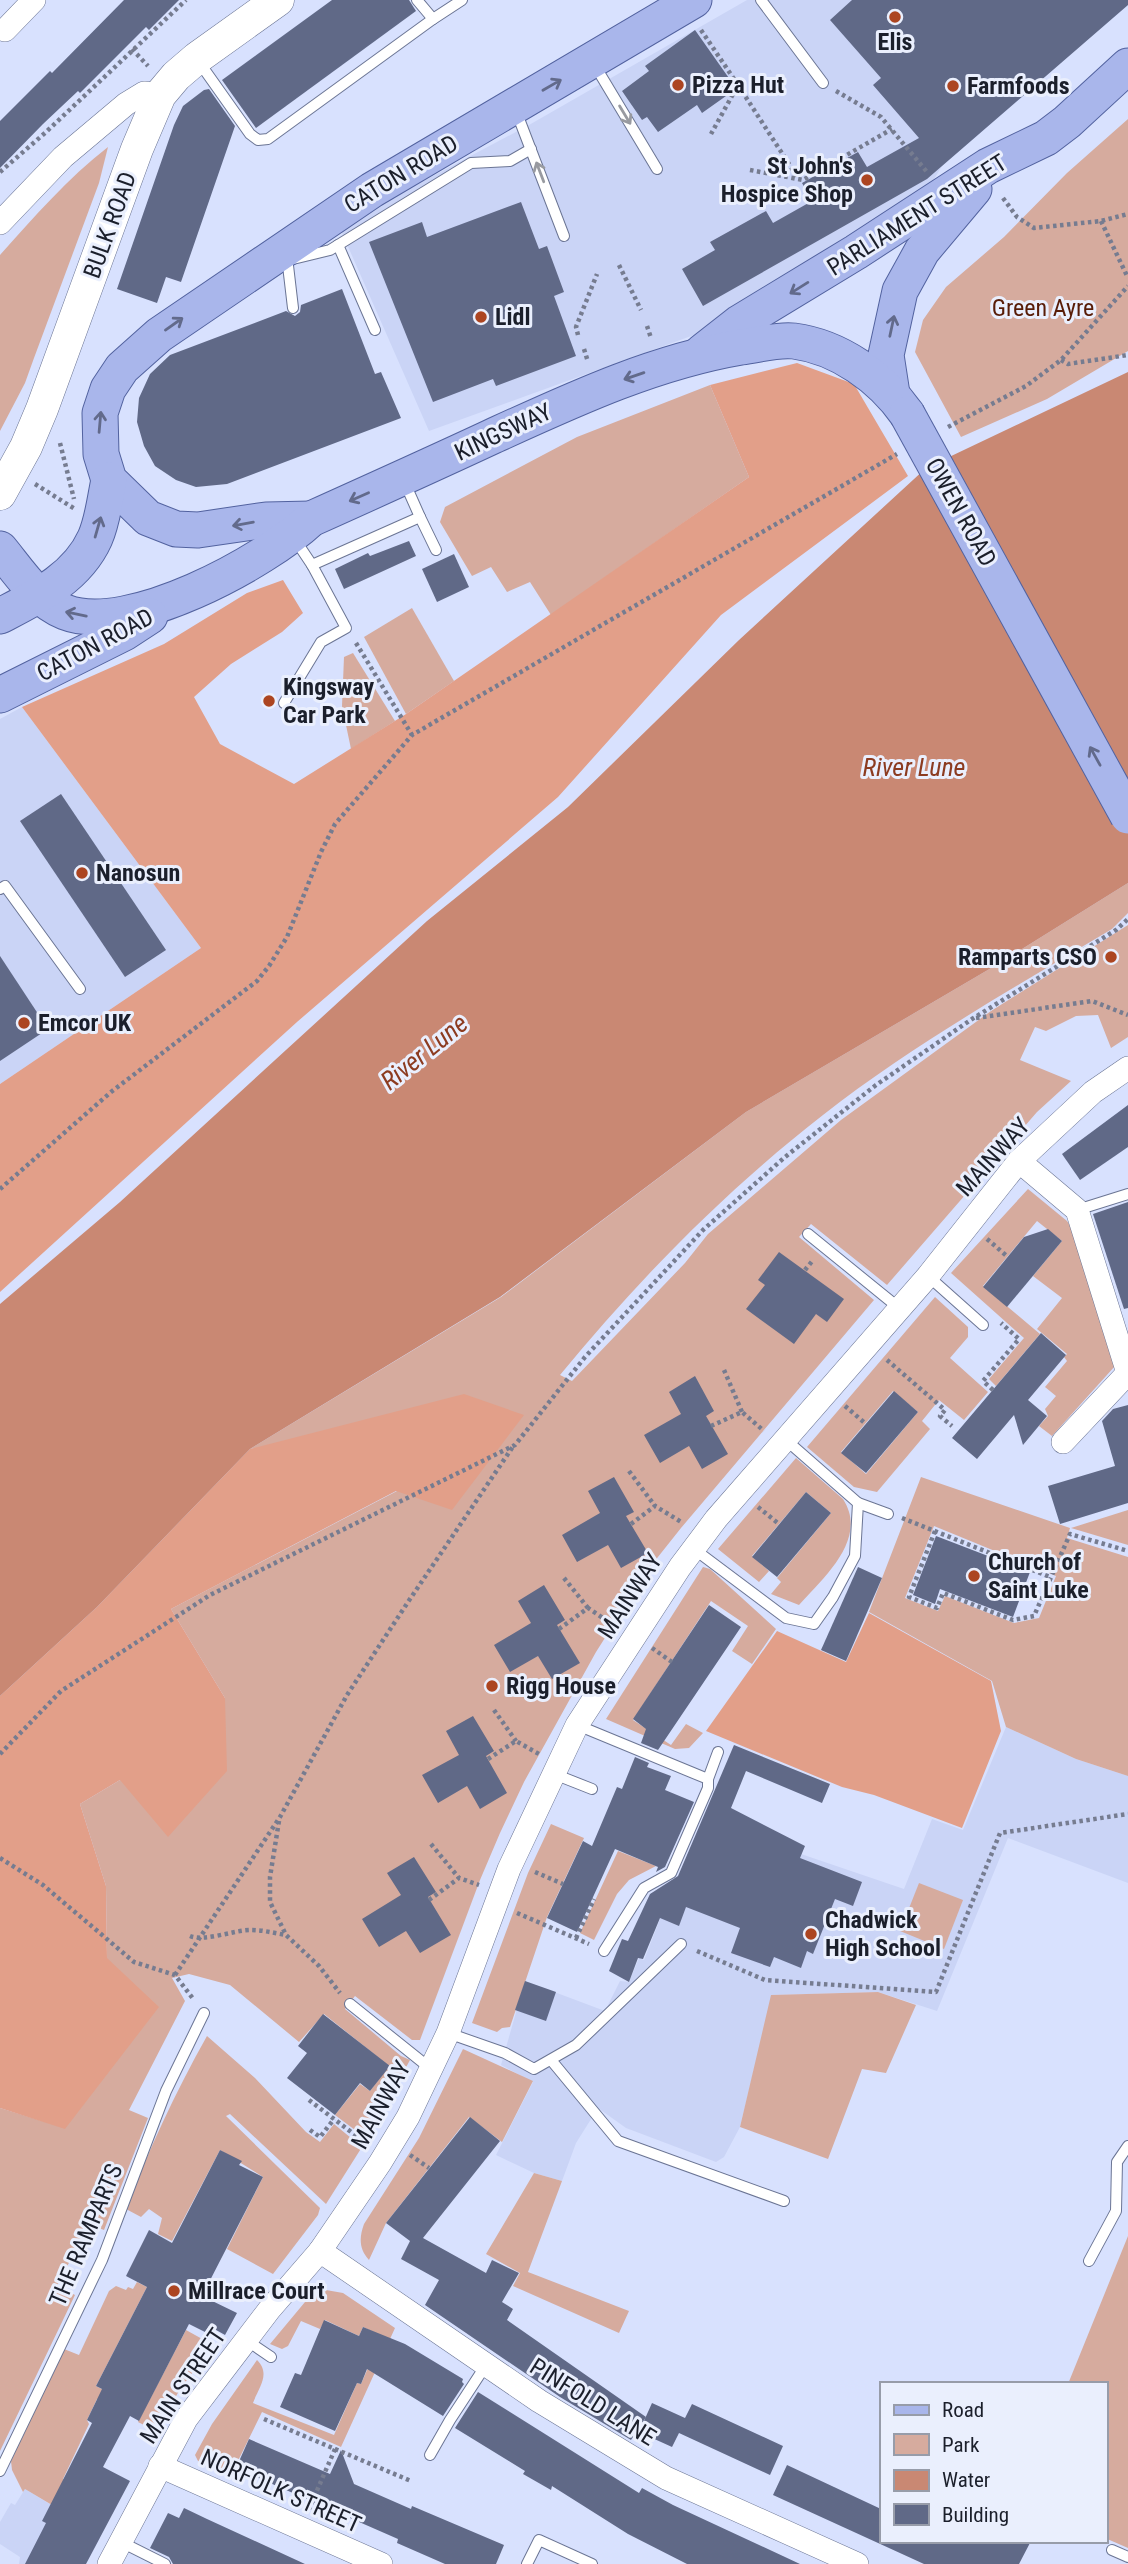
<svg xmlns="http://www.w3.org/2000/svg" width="1128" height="2564" viewBox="0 0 1128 2564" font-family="'Roboto Condensed',sans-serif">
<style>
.built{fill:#cad4f6}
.green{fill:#d6ab9e;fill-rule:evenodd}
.forest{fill:#e29f89}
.water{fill:#c98873}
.building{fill:#606987}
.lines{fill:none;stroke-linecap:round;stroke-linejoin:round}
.lane-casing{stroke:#6b7594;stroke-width:12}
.street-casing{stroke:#6b7594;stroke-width:24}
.secondary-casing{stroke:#6b7594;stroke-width:33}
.primary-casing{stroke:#52629f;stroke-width:37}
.path{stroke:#767c90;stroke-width:4.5;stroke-dasharray:3.5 3.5;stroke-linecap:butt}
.lane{stroke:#fff;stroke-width:10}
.street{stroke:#fff;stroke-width:23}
.secondary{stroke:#fff;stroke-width:32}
.primary{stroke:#a9b6eb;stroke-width:35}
.primary-bridge-casing{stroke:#52629f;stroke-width:37;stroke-linecap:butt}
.primary-bridge{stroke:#a9b6eb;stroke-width:35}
.oneway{stroke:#626a8b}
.oneway2{stroke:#989aa0}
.poi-dot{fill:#ac4521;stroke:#eaeffd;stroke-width:2.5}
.labels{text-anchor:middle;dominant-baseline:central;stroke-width:6;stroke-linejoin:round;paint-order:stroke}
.poi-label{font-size:24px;font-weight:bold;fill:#1b1f2b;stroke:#eaeffd;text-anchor:start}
.street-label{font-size:24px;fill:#1b1f2b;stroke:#eaeffd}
.park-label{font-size:24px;fill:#581c07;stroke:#eaeffd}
.water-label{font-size:26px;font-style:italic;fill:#8c3b20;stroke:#eaeffd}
</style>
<rect width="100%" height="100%" fill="#d8e1fe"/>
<g class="built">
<polygon points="747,0 968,0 1035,86 942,166 922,199 694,335 429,431 339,226 529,125"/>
<polygon points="22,707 201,948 0,1084 0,719"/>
<polygon points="1006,1727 1076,1759 1128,1776 1128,1883 1008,1838 937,2011 878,1992 772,1995 740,2127 724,2157 716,2162 626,2128 598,2108 576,2143 562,2181 534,2173 496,2155 533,2082 501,2065 525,1981 605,2011 620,1981 629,1982 639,1958 644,1960 667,1901 699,1889 760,1840 904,1889 932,1819 963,1830"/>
<polygon points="25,2489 53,2506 75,2525 100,2538 86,2564 19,2564 20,2557 0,2544 0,2522 11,2503 15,2505"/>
</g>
<g class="green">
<polygon points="1128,119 1128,351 1047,399 961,437 915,352 923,320 946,287 1004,237 1067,173"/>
<path d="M108 147 99 183 34 358 25 383 0 431V255C34 217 68 178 108 147Z"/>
<polygon points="710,385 749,477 551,615 530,582 507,592 491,567 472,576 440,522 445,507 577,437"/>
<polygon points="412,608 454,681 406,714 364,637"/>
<polygon points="353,653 395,721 351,749 342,706 344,657"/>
<path d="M1128 883V913L1112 929C1014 988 912 1045 823 1115 725 1191 638 1280 560 1375L572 1381 685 1263 708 1234 841 1120 991 1011 1128 925V1037L1111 1048 1098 1015 1076 1016 1046 1031 1035 1027 1020 1060 1071 1081 1037 1112 887 1285 811 1224 799 1237 874 1300 681 1528 650 1567 596 1652 524 1782 500 1833 480 1880 420 2040H412L355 1996 345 2009 401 2056 410 2060 367 2139 335 2115 360 2084 370 2091 389 2066 324 2014 299 2042 230 1985 189 1974 172 1978 185 2001 129 2110 148 2118 104 2230 89 2224 57 2286 75 2295 0 2451V2108L65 2128 107 1958 106 1886 80 1804 120 1780 225 1698 171 1609 397 1491 523 1415 250 1449 501 1297 746 1112 998 964Z"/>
<polygon points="1028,1189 1067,1221 1074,1231 1115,1366 1052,1436 1039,1426 1048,1416 1045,1409 1056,1396 1045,1387 1067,1361 1064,1357 1067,1354 1037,1329 1062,1298 1033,1276 1062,1241 1037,1221 983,1286 1040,1334 996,1386 989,1379 1024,1338 951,1273"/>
<path d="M935 1297 968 1327V1337L950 1358 988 1392 964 1420 939 1400 922 1421 930 1429 877 1492 854 1487 807 1447ZM893 1391 918 1412 866 1474 841 1452Z"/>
<path d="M796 1458 843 1499C869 1539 823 1578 799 1605L771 1594 781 1582 777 1578 831 1513 806 1492 752 1556 769 1571 759 1582 718 1549Z"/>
<path d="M921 1477 1070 1528 1067 1538 1128 1557V1776L1076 1759 1006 1727 992 1681 869 1612ZM934 1526 1056 1576 1039 1618 1014 1623 945 1596 938 1611 905 1598Z"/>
<polygon points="1128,1510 1128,1545 1071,1528"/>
<polygon points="703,1567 710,1569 776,1629 752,1664 732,1651 748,1626 711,1601 633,1720 671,1745 686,1724 703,1733 689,1748 675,1749 606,1719"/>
<polygon points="551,1824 584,1838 547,1917 510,2027 502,2028 497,2032 472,2023 528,1873"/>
<polygon points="618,1851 656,1866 629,1880 617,1894 594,1940 580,1933"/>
<polygon points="919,1883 963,1900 944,1949 900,1931"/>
<polygon points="878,1992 916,2005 886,2073 862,2069 828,2159 740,2127 771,1995"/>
<path d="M207 2036 255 2078 306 2132 320 2142 334 2124 362 2147 326 2204 230 2114 226 2116 320 2208 318 2215 273 2274 227 2249 263 2177 220 2150 172 2241 158 2234 162 2218 149 2209 141 2217 126 2209C149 2149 175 2093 207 2036Z"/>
<path d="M463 2049 533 2081 502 2142 469 2117 386 2223 369 2260C359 2249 359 2238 364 2224L419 2138Z"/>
<polygon points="534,2173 562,2181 528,2272 629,2311 619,2333 513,2286 520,2273 486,2254"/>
<polygon points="1128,2236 1128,2548 1105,2538 1105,2384 1068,2384"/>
<polygon points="137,2282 147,2287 96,2386 115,2396 97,2399 87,2420 89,2424 63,2479 70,2484 57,2508 25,2489 23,2492 12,2470 11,2461 64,2349 79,2355 109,2291 116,2286 126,2290 128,2287 133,2289"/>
<path d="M326 2290 343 2293 395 2328 341 2447 262 2412 231 2475 198 2461 195 2455 212 2424 257 2360C271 2374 259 2387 253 2403L334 2435 357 2383 361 2384 382 2336 363 2327 359 2336 325 2320 320 2329 301 2321 288 2346 282 2349 270 2344 305 2302Z"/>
<polygon points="186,2330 213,2345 179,2391 156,2431 138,2422"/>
</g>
<g class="forest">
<polygon points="797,363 854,384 908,476 721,615 558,797 297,1022 0,1292 0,1084 201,948 22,707 164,644 247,593 283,580 303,613 282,632 231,664 194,697 220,744 294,784 406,714 749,477 710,385"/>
<polygon points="464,1394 524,1415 452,1510 396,1491 171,1609 225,1698 227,1771 168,1837 120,1780 80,1804 106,1886 107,1958 159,2007 65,2129 0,2108 0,1696 97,1607 250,1449"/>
<polygon points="869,1613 991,1681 1001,1731 962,1828 874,1795 842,1787 706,1731 777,1631 846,1662"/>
</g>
<polygon class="water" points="1128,372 1128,883 998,964 746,1112 500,1297 250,1449 97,1607 0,1696 0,1304 120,1202 427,921 568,807 739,640 926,468"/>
<g class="building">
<polygon points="124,0 179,0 149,30 146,27 80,93 78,91 43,124 0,168 0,121 50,71 52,73"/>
<polygon points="332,0 409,0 416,11 256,128 222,80"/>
<polygon points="852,0 1128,0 1128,5 927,179 703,306 682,269 715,250 710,242 766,211 773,223 812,201 802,183 858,152 867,167 919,138 873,85 881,78 830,20"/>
<polygon points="695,30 731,81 721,88 726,96 702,113 697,105 658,132 647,117 642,120 622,91 649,71 645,66"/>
<polygon points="209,89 235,126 181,282 166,277 157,303 117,289 174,125 183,106 204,90"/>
<polygon points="521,202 539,249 547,246 564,292 554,296 576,356 496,386 493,379 433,402 369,242 422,222 427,237"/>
<polygon points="342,289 375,374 381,372 401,418 227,484 196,487 176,480 155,466 144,446 137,422 139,398 150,374 170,355 286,311 295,316 300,312 301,305"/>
<polygon points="409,541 416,556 344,589 335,569 368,553 370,556"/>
<polygon points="454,554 469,587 437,602 422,569"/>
<polygon points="61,794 166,950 125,977 20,821"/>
<polygon points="0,956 48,1029 0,1061"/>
<polygon points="1128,1105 1128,1147 1080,1180 1062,1154"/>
<polygon points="1128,1202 1128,1308 1124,1309 1093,1214"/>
<polygon points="1048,1229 1062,1241 1007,1307 983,1287 1024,1237"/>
<polygon points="779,1252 844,1299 827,1322 816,1314 794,1344 746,1309 765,1285 758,1280"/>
<polygon points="1041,1333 1066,1355 1028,1400 1047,1416 1023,1445 1014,1415 977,1459 952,1438"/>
<polygon points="695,1376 714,1411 706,1416 728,1454 702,1469 689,1446 660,1463 644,1435 681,1414 669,1392"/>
<polygon points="894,1391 918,1412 866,1473 841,1453"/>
<polygon points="1128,1405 1128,1503 1060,1524 1048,1486 1115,1466 1102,1421 1113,1409"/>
<polygon points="614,1477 634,1512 626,1516 648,1553 621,1568 608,1545 577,1562 562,1535 600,1513 588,1491"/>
<polygon points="806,1492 831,1513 777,1577 752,1557"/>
<polygon points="936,1536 1030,1572 1013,1617 940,1589 935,1604 913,1595"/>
<polygon points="858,1567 882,1578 846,1661 821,1650"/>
<polygon points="544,1585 565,1620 557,1625 580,1663 552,1679 538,1656 510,1672 494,1645 531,1623 518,1601"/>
<polygon points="709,1605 741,1627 658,1750 641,1743 646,1729 633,1719"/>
<polygon points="473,1716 494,1751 486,1756 507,1793 480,1809 467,1786 438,1803 422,1775 459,1755 446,1731"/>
<polygon points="734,1745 830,1784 822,1803 746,1771 731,1808 805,1846 800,1858 862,1882 853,1906 835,1899 813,1954 807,1951 801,1968 774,1957 770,1967 731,1953 740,1928 686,1907 679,1926 660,1918 643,1959 638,1958 629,1982 609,1971 622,1939 628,1941 650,1894 678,1876"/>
<polygon points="635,1757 649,1763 647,1767 671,1776 665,1790 694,1802 665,1867 656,1872 658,1867 615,1849 577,1932 547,1918 583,1841 592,1846 617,1787 622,1789"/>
<polygon points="414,1857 436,1892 428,1897 451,1935 420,1953 406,1931 379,1947 362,1919 401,1895 387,1873"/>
<polygon points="525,1981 556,1992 546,2021 515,2010"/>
<polygon points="323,2014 390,2066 370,2091 360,2083 335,2115 287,2078 307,2053 298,2046"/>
<polygon points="470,2117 500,2141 423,2238 486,2273 492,2260 519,2273 502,2302 513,2309 507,2320 646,2417 631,2440 560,2397 425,2305 439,2280 401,2259 410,2241 386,2223"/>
<polygon points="220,2150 242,2161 239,2165 263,2177 202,2296 237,2313 225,2335 209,2326 205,2332 189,2324 139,2421 130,2416 103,2467 130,2481 86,2564 25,2564 46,2523 42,2521 92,2423 87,2420 102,2389 96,2386 147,2287 126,2276 149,2230 172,2243"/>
<polygon points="324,2320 359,2336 363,2327 405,2344 463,2379 462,2382 464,2384 443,2416 367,2369 361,2384 357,2383 335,2431 280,2407 295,2373 301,2375"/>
<polygon points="478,2392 639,2493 642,2488 673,2505 800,2564 687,2564 628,2534 552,2486 551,2490 523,2474 525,2471 455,2428"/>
<polygon points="652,2403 685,2418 692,2404 783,2446 770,2475 679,2433 672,2447 639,2432"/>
<polygon points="249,2439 330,2474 341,2450 354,2484 411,2509 412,2506 504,2545 496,2564 445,2564 397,2543 398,2539 236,2468"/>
<polygon points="787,2465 881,2509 881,2541 1031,2541 1019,2564 924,2564 773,2495"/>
<polygon points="184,2508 207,2519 305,2564 173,2564 169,2557 150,2548 168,2513 179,2518"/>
</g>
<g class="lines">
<g class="lane-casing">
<g id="lane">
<polyline points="417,0 433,19 462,0"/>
<polyline points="761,0 823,83"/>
<polyline points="199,62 250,134 258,140 268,139 433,19"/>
<polyline points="594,64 657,169"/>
<polyline points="516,111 564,236"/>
<polyline points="338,245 375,330"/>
<polyline points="287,257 293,308"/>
<polyline points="293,259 330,250 471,163 510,161 531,149"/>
<polyline points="404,481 420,517"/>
<polyline points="312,565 420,517 436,550"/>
<polyline points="284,703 321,642 346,628 312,565 294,538"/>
<polyline points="0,889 5,886 80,989"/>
<polyline points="1077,1210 1128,1194"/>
<polyline points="808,1234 899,1308"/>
<polyline points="928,1276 983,1325"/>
<polyline points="858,1503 888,1514"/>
<polyline points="694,1549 786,1618 814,1624 833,1597 855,1556 858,1503 786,1440"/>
<polyline points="577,1725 708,1779 708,1788 671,1873 644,1888 604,1951"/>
<polyline points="554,1774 592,1789"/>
<polyline points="708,1779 718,1752"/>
<polyline points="350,2004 431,2069"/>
<polyline points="448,2033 505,2053 534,2069 576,2045 681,1944"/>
<polyline points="551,2060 618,2141 784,2201"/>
<polyline points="1089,2261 1116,2211 1117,2162 1128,2146"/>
<polyline points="246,2340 271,2357"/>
<polyline points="430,2455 450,2420 486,2365"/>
<polyline points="0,2471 102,2260 166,2091 204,2013"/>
<polyline points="121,2542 165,2564"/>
<polyline points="1112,2550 1128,2557"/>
<polyline points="527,2564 539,2540 592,2564"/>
</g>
</g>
<g class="street-casing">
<g id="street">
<polyline points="5,30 34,0"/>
<polyline points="0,223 63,157 126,104 144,93 160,95"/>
<polyline points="1019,1161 1077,1210 1128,1373 1063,1442"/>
<polyline points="320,2251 539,2401 666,2478 857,2564"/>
<polyline points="160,2466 381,2564"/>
<polyline points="109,2564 186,2419 269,2310 320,2251 380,2163 408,2117 448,2033 509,1869 577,1725 680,1567 716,1519 928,1276 1019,1161 1093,1092 1128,1068"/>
</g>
</g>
<g class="secondary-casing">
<polyline id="secondary" points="0,494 26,447 42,409 137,149 160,95 176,76 197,58 278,0"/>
</g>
<g class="primary-casing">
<g id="primary">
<polyline points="702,352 739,323 856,252 988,166 1046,138 1067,122 1128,66"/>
<polyline points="892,394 886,355 900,291 922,251 974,189"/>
<polyline points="311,519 266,520 198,530 176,529 148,518 109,480 101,454 100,413 108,389 122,368 159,335 372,190 694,0"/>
<path d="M0 549C19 572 37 601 65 612 128 637 265 562 311 519 371 492 431 465 491 437 572 400 653 362 741 347 758 345 777 339 794 341 839 347 881 377 907 414"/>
<path d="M0 616C37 597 77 578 95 538 103 520 105 498 109 480"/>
<polyline points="0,695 124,633 150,616"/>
</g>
</g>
<g class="path">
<polyline points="701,30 738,85 711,134"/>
<polyline points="132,49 148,66"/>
<polyline points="738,85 798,178"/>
<polyline points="836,91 881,117 927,172"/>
<polyline points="750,170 803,180 892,129"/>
<polyline points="0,172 45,133 186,0"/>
<polyline points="1003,198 1017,217 1034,228 1101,221 1128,214"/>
<polyline points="1101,221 1128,278"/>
<polyline points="619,265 641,310"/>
<polyline points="647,326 651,338"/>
<polyline points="578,335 576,327 597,274"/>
<polyline points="584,349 588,362"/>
<polyline points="1061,360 1068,364 1128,355"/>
<polyline points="948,427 1026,386 1061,360 1128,286"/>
<polyline points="60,443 74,499"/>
<polyline points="35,484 75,509"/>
<polyline points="356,643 412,735"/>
<polyline points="976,1018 1092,1001 1128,1015"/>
<polyline points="0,1189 111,1092 257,981 269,966 287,937 321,852 335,824 412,735 897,454"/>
<polyline points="987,1239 1008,1257"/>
<polyline points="805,1270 813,1260"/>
<polyline points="887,1360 945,1410 940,1416 952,1426"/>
<polyline points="724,1370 742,1412"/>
<polyline points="993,1390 983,1381 1019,1339 1001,1323"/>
<polyline points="845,1406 866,1424"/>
<polyline points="711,1426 742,1412 764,1431"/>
<polyline points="629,1471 655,1506"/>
<polyline points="758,1507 779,1524"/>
<polyline points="902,1518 1050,1577"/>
<polyline points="631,1524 655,1506 683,1523"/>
<polyline points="935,1531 909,1597 937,1608 943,1593 1013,1620 1034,1616 1070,1534 1128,1551"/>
<polyline points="564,1578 588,1608"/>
<polyline points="559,1629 588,1608 615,1626"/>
<polyline points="652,1648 672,1662"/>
<polyline points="494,1710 516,1741"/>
<polyline points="0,1754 61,1691 210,1595 515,1445 585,1357 703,1230 785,1157 876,1085 972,1019 1116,930 1128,919"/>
<polyline points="488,1759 516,1741 539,1754"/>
<polyline points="279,1821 270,1877 270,1902 286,1935 319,1966 340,1993"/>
<polyline points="431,1844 459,1878"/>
<polyline points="0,1858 43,1885 134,1962 175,1975 194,2000"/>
<polyline points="535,1872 563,1884"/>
<polyline points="429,1900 459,1878 479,1885"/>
<polyline points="517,1913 589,1944"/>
<path d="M190 1936C204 1942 234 1930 251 1930 263 1930 274 1933 286 1935"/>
<polyline points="576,1938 594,1899"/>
<polyline points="697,1951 765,1980 936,1992 1000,1833 1128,1814"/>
<polyline points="175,1975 280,1817 347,1695 408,1602 514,1445"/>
<polyline points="309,2100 367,2144"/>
<polyline points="310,2130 320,2137 334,2119"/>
<polyline points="410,2155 429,2168"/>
<polyline points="264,2419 335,2449 309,2509"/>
<polyline points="335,2449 411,2481"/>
</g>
<use href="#lane" class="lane"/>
<use href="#street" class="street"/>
<use href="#secondary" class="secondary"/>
<use href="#primary" class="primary"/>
<g class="primary-bridge-casing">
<polyline id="primary-bridge" points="907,414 1128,816"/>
</g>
<use href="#primary-bridge" class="primary-bridge"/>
</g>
<defs><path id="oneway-shaft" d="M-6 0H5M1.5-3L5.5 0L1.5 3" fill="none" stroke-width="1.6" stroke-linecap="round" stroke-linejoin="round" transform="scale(1.75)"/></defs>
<g class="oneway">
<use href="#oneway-shaft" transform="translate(552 85) rotate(-30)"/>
<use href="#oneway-shaft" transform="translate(799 288) rotate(148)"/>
<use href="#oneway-shaft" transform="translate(174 324) rotate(-35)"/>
<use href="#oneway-shaft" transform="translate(892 326) rotate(-78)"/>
<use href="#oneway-shaft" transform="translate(634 376) rotate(161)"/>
<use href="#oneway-shaft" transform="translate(100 422) rotate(-85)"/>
<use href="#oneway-shaft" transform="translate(359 497) rotate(156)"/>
<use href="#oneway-shaft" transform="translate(243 524) rotate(170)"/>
<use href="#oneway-shaft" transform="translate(98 527) rotate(-74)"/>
<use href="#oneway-shaft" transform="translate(76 614) rotate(-168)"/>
<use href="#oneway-shaft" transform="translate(1095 756) rotate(-119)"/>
</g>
<g class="oneway2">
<use href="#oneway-shaft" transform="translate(625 115) rotate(59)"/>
<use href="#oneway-shaft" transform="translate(540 172) rotate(-111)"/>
</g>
<g class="poi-dot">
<circle cx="895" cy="17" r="7"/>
<circle cx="678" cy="85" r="7"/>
<circle cx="953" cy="86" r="7"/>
<circle cx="867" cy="180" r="7"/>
<circle cx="481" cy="317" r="7"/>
<circle cx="269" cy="701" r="7"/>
<circle cx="82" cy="873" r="7"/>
<circle cx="1111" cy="957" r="7"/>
<circle cx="24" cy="1023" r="7"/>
<circle cx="974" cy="1576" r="7"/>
<circle cx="492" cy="1686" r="7"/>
<circle cx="811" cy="1934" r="7"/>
<circle cx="174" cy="2291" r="7"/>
</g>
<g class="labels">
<g class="poi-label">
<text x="895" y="42" text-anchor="middle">Elis</text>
<text x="692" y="85">Pizza Hut</text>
<text x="967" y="86">Farmfoods</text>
<text x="853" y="166" text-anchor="end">St John's<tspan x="853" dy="28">Hospice Shop</tspan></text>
<text x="495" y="317">Lidl</text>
<text x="283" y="687">Kingsway<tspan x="283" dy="28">Car Park</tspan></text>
<text x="96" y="873">Nanosun</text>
<text x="1097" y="957" text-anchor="end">Ramparts CSO</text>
<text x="38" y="1023">Emcor UK</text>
<text x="988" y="1562">Church of<tspan x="988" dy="28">Saint Luke</tspan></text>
<text x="506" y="1686">Rigg House</text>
<text x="825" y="1920">Chadwick<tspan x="825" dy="28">High School</tspan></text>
<text x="188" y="2291">Millrace Court</text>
</g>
<g class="street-label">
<text transform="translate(401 174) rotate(-31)">CATON ROAD</text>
<text transform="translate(917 215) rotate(-32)">PARLIAMENT STREET</text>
<text transform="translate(110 225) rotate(-70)">BULK ROAD</text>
<text transform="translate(503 432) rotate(-25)">KINGSWAY</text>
<text transform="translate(961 512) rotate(61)">OWEN ROAD</text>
<text transform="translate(95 645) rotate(-28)">CATON ROAD</text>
<text transform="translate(993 1157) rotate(-48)">MAINWAY</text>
<text transform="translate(630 1596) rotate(-57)">MAINWAY</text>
<text transform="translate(381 2105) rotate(-61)">MAINWAY</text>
<text transform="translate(86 2235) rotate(-67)">THE RAMPARTS</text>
<text transform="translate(183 2386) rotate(-56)">MAIN STREET</text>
<text transform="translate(593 2402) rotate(32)">PINFOLD LANE</text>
<text transform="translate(281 2491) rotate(24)">NORFOLK STREET</text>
</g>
<g class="park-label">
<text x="1043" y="308">Green Ayre</text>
</g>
<g class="water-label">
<text x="914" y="767">River Lune</text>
<text transform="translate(424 1052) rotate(-39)">River Lune</text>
</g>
</g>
<rect x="880" y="2382" width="228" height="161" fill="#eaeffd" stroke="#979ca9" stroke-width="2"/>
<rect x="894" y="2405" width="35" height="10" fill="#a9b6eb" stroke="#979ca9" stroke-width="2"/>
<text x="942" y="2417" font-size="21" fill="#1b1f2b">Road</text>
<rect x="894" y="2434" width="35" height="21" fill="#d6ab9e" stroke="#979ca9" stroke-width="2"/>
<text x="942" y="2452" font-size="21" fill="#1b1f2b">Park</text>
<rect x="894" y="2470" width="35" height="21" fill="#c98873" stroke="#979ca9" stroke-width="2"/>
<text x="942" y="2487" font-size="21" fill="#1b1f2b">Water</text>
<rect x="894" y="2504" width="35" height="21" fill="#606987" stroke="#979ca9" stroke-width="2"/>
<text x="942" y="2522" font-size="21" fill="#1b1f2b">Building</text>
</svg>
